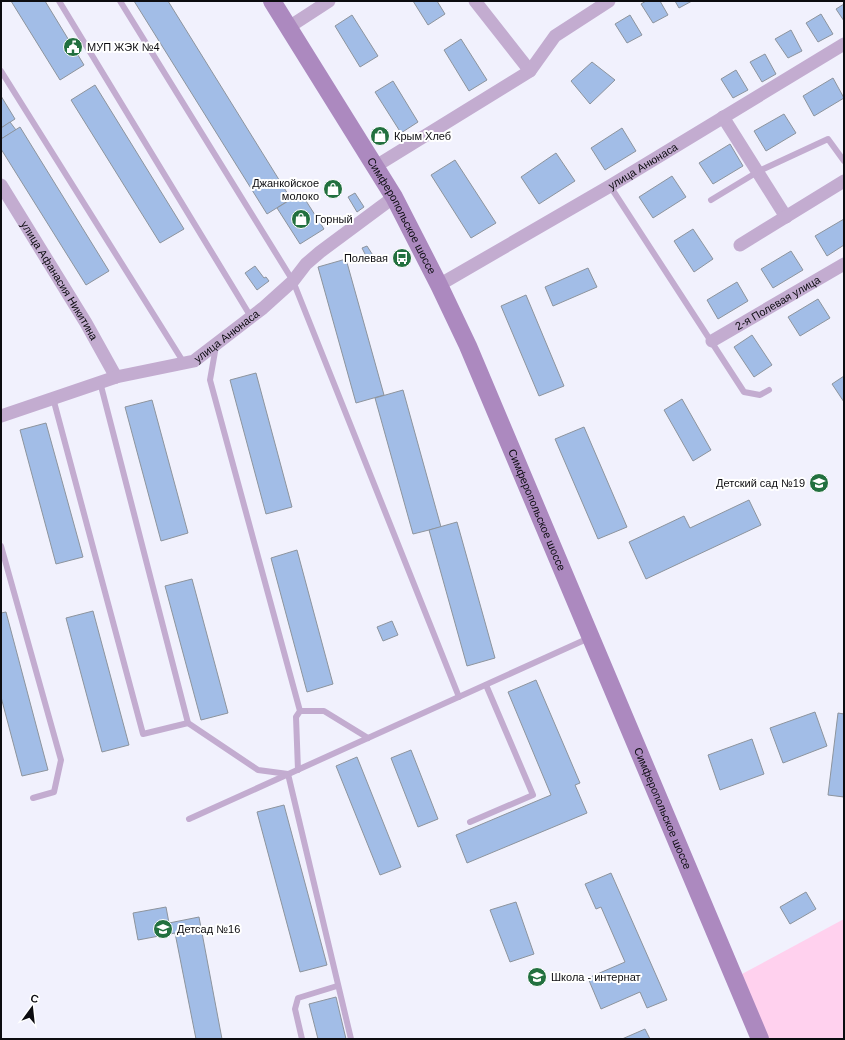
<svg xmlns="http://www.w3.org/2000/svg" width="845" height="1040" viewBox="0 0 845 1040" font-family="Arial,sans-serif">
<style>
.green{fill:#ffd1ee}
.building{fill:#a2bde7;stroke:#8d949d}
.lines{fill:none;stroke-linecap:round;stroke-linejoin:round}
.lane{stroke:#c3acd0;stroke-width:6}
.street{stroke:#c3acd0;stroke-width:13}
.secondary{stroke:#ac89bf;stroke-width:18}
.labels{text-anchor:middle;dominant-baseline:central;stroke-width:4;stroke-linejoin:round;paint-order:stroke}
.poi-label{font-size:11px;fill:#0c0c10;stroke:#fff;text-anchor:start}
.street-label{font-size:11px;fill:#0c0c10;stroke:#fff}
</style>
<rect width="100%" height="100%" fill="#f1f1fd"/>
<polygon class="green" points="844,919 844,1039 769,1039 742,974"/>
<g class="building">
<polygon points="11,1 45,1 84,65 60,80"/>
<polygon points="134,1 168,1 291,199 267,214"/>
<polygon points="413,1 437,1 445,14 428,25"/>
<polygon points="646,1 660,1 668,15 653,23 641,4"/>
<polygon points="675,1 692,1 679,8"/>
<polygon points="844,4 844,21 836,9"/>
<polygon points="821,14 833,34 818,42 806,23"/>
<polygon points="352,15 378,56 360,67 335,26"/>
<polygon points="630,15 642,35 627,43 615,24"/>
<polygon points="791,30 802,51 788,58 775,39"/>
<polygon points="461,39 487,80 469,91 444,50"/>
<polygon points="765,54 776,74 762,82 750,62"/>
<polygon points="592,62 615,80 590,104 571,81"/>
<polygon points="736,70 748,90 733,98 721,79"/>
<polygon points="833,78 844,98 814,116 803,96"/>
<polygon points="393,81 418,122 401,133 375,92"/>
<polygon points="95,85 184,229 160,243 71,100"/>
<polygon points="1,96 15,119 1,128"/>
<polygon points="784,114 796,133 766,151 754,131"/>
<polygon points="10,122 16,130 1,139 1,128"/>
<polygon points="20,127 109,271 86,285 1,149 1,139"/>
<polygon points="622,128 636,151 605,170 591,148"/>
<polygon points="379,130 386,140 380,143 373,133"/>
<polygon points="730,144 743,166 713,184 699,163"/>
<polygon points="556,153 575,181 539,204 521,177"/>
<polygon points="455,160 496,223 471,238 431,175"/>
<polygon points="672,176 686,197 653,218 639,197"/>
<polygon points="334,185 337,189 331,193 329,188"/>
<polygon points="301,193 324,229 300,244 277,208"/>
<polygon points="355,193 364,207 357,212 348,197"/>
<polygon points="844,219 844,245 827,256 815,236"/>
<polygon points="693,229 713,259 694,272 674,241"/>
<polygon points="367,246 374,257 368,260 362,248"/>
<polygon points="791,251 803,270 773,288 761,269"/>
<polygon points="346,259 384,395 356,403 318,267"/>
<polygon points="255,266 264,278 266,277 269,281 257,290 245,273"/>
<polygon points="588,268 597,287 553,306 545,287"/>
<polygon points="737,282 748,301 718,319 707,300"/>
<polygon points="526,295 564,386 539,396 501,306"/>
<polygon points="818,299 830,318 800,336 788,317"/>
<polygon points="752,335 772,365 754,377 734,347"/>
<polygon points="256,373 292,507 266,514 230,380"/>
<polygon points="844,376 844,402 832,384"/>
<polygon points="403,390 441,527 413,534 375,398"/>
<polygon points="682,399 711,450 693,461 664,410"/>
<polygon points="152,400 188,533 161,541 125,407"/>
<polygon points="46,423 83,557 56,564 20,430"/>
<polygon points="584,427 627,527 598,539 555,439"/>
<polygon points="749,500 761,525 646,579 629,542 684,516 690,528"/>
<polygon points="457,522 495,658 467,666 429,530"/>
<polygon points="297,550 333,684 307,692 271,558"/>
<polygon points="192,579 228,713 201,720 165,586"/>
<polygon points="93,611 129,745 102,752 66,618"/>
<polygon points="6,612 48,770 22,776 1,697 1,613"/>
<polygon points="392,621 398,635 383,641 377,627"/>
<polygon points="536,680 580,783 575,785 587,813 467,863 456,835 551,795 508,692"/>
<polygon points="815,712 827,746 783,763 770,728"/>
<polygon points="838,713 844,714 844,797 828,795"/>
<polygon points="752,739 764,774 720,790 708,755"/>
<polygon points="411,750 438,819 418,827 391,758"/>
<polygon points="357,757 401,867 380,875 336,766"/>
<polygon points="284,805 327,965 300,972 257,812"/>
<polygon points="611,873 667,1000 647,1008 640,992 601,1009 588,978 625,962 601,907 596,909 585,884"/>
<polygon points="806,892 816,909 790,924 780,907"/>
<polygon points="516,902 534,954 510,962 490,910"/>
<polygon points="166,907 169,923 199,917 222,1039 196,1039 175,933 138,940 133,913"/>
<polygon points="336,997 346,1039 318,1039 309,1004"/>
<polygon points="645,1029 650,1039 622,1039"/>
</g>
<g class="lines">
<g class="lane">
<polyline points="59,1 251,317"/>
<polyline points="120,1 293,281 459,697"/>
<polyline points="1,71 184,363"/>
<polyline points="610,186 744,392 760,395 769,390"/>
<polyline points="711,200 759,171 828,139 844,161"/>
<polyline points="216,346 210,380 300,711 296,717 298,770"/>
<polyline points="100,382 188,723 258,770 288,774 351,1039"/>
<polyline points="53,398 143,734 188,723"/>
<polyline points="1,546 61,760 54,792 33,798"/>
<polyline points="300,711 324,711 368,738"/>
<polyline points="189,819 589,638"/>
<polyline points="470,822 533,795 486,685"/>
<polyline points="302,1039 295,1009 298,998 337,986"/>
</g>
<g class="street">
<polyline points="475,1 530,71"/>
<polyline points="289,27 329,1"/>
<polyline points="723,117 786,217"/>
<polyline points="376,166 530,71 555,36 609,1"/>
<path id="s1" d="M1 185 86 323 116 377"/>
<polyline points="740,245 844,181"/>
<path id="s2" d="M439 285 610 186 844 44"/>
<path id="s3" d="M712 341 844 264"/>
<path id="s4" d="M1 416 116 377 194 361 263 308 293 281 306 264 320 252 394 197"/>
</g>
<path class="secondary" id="s5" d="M272 1 394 197 439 285 468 346 760 1039"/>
</g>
<defs>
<g id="civic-disc" transform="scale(1)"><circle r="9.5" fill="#22703f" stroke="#fff"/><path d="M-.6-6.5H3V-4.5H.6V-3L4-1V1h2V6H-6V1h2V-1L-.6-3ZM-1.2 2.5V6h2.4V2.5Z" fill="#fff"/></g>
<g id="shop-disc" transform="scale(1)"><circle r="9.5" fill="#22703f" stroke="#fff"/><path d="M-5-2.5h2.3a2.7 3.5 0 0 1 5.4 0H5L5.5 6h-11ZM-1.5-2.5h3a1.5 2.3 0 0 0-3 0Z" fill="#fff"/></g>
<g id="bus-disc" transform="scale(1)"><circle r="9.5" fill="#22703f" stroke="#fff"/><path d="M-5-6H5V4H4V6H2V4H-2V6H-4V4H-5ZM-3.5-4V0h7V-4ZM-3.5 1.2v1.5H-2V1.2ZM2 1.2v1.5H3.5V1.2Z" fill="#fff"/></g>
<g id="school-disc" transform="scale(1)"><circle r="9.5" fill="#22703f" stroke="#fff"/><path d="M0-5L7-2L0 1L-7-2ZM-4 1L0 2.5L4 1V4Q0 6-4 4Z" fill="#fff"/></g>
</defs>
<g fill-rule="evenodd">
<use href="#civic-disc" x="73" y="47"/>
<use href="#shop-disc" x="380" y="136"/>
<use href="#shop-disc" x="333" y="189"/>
<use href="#shop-disc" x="301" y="219"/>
<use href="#bus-disc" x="402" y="258"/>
<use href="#school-disc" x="819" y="483"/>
<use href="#school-disc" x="163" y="929"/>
<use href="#school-disc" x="537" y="977"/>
</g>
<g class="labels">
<g class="poi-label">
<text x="87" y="47">МУП ЖЭК №4</text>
<text x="394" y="136">Крым Хлеб</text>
<text x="319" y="183" text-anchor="end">Джанкойское<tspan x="319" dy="13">молоко</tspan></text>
<text x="315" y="219">Горный</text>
<text x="388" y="258" text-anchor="end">Полевая</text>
<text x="805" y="483" text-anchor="end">Детский сад №19</text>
<text x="177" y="929">Детсад №16</text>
<text x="551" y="977">Школа - интернат</text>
</g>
<g class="street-label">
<text stroke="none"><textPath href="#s2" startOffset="236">улица Анюнаса</textPath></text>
<text stroke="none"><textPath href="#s5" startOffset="251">Симферопольское шоссе</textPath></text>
<text stroke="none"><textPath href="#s1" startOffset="112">улица Афанасия Никитина</textPath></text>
<text stroke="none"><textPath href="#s3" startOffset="76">2-я Полевая улица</textPath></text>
<text stroke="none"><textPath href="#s4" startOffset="242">улица Анюнаса</textPath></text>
<text stroke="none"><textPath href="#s5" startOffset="575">Симферопольское шоссе</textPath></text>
<text stroke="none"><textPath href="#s5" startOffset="899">Симферопольское шоссе</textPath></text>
</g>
</g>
<rect width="845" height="1040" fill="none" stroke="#0c0c10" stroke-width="4"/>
<g transform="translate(32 1008) rotate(15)" stroke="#ffffff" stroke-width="3" paint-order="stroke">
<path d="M0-3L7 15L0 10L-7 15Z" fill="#0c0c10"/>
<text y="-6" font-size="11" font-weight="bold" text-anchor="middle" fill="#0c0c10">С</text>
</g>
</svg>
